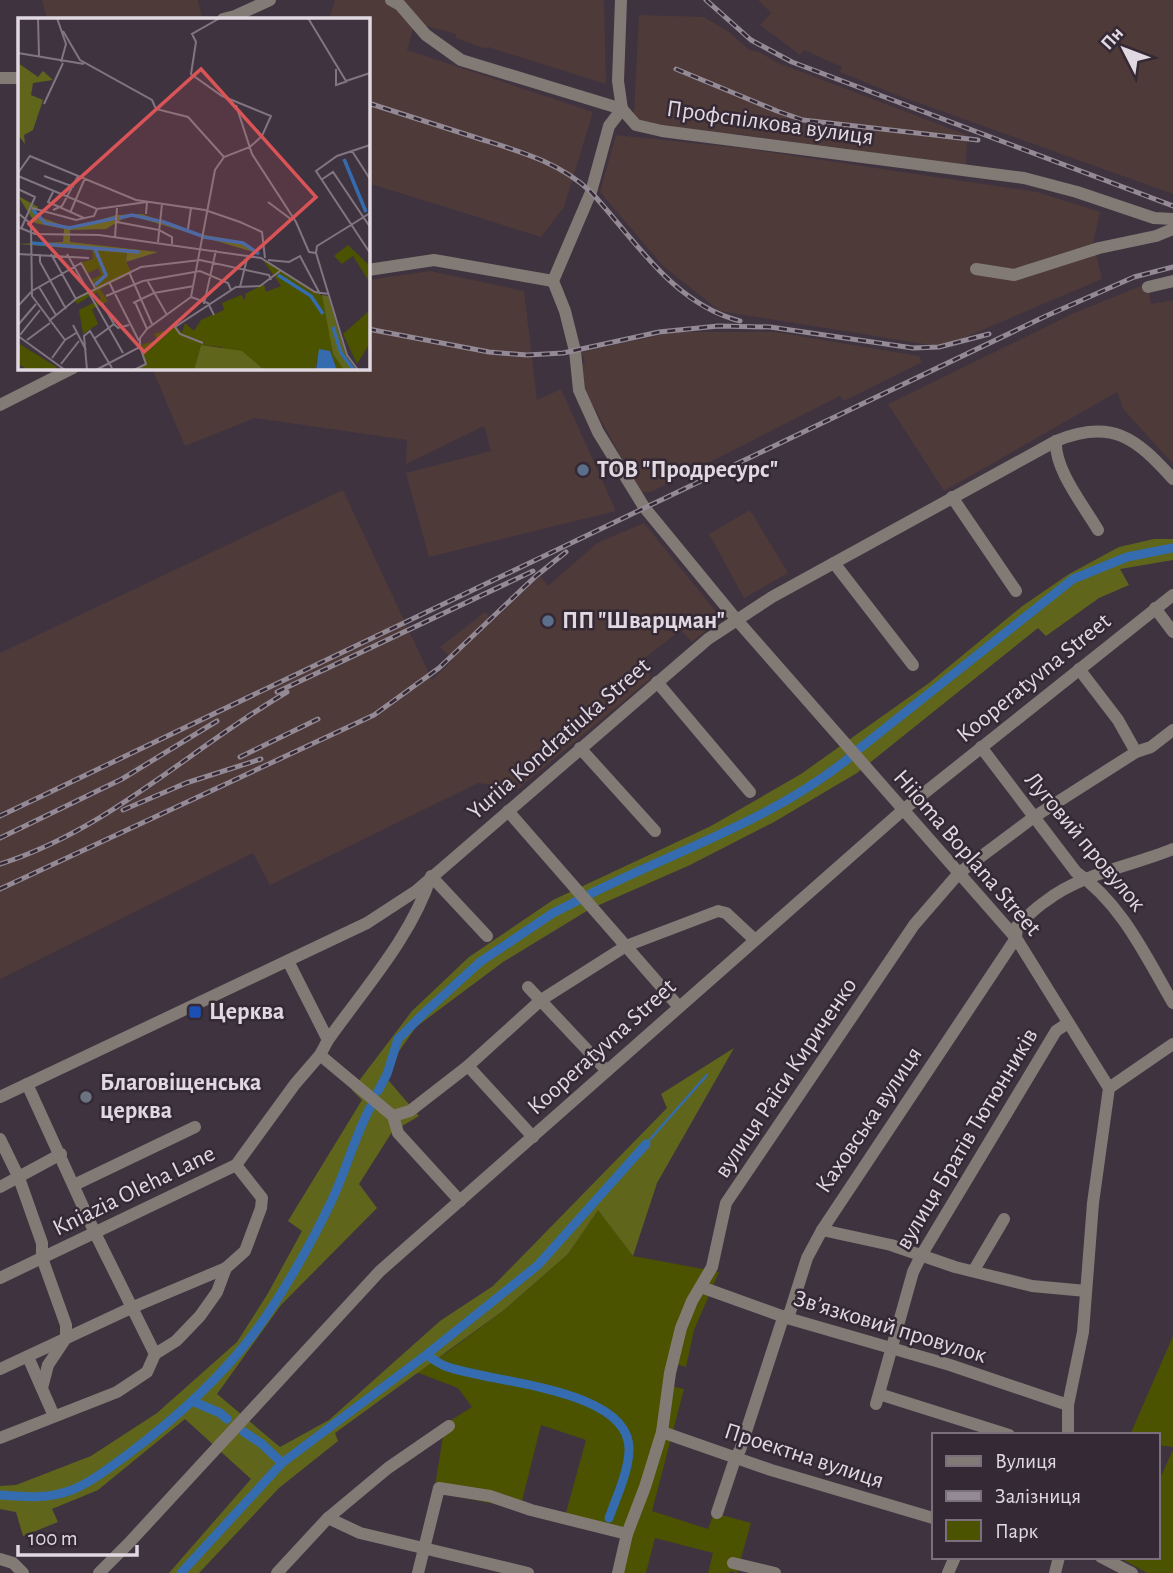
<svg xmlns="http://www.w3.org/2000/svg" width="1173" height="1573" viewBox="0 0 1173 1573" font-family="'Alegreya Sans',sans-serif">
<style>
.commercial{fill:#4e3a38}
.green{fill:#4b5200}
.forest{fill:#5f661c}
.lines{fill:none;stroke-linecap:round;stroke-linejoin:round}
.stream{stroke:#356caf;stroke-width:2.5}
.canal{stroke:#356caf;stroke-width:9}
.minor{stroke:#827b75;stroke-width:12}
.rail-casing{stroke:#948a95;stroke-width:5}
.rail{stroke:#352935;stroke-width:2.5;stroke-dasharray:8;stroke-linecap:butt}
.service-dot{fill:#5c6f8a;stroke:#352935;stroke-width:2.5}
.transit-dot{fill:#1a4fb4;stroke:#352935;stroke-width:2.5}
.worship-dot{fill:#6b7280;stroke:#352935;stroke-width:2.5}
.labels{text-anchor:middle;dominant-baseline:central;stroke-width:5;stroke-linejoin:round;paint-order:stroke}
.street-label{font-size:24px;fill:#e1d9e1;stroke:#352935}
.poi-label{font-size:24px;font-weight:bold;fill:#e1d9e1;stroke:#352935;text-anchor:start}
.inset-river{fill:none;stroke:#356caf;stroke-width:3.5}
.inset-road{fill:none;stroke:#807580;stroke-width:2}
.view{fill:#d95456;fill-opacity:0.15;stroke:#d95456;stroke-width:3.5}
.inset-edge{fill:none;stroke:#e1d9e1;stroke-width:3.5}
</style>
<rect width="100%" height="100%" fill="#3f3340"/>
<g class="commercial">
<polygon points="42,0 198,0 202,18 47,19"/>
<polygon points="335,0 604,0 606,84 488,47 487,49 480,47 456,38 456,34 409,21 413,30 407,50 593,112 564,207 541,237 368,183 368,19 329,19"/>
<polygon points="758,0 1173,0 1173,194 894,94 840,72 842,67 804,50 800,55 760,25 771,13"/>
<polygon points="639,15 704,17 729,32 749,50 759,52 778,63 967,135 966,168 737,134 725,136 640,121 634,115"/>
<polygon points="616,135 749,149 1037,192 1100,212 1093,243 1102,279 949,344 936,346 720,311 663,266 600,192"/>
<polygon points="430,271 524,291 537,400 561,389 616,511 429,557 406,473 491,451 484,426 406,464 407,440 255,418 185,446 152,368 368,368 368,280"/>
<polygon points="1148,283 1151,304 1173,300 1173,464 1124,410 1117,392 944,491 888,404 1072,314"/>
<polygon points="674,332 775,332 919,356 922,362 844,401 840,396 651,492 640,492 583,387 580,367 585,364 582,352"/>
<polygon points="343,490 432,680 453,660 440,647 485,612 493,621 540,576 548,586 597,543 644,523 721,618 692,642 681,630 646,657 650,679 518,789 478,783 270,885 253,853 0,979 0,653"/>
<polygon points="750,510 788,573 744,598 709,534"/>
</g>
<g class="green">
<polygon points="598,1209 633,1256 719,1272 694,1330 686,1367 676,1364 671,1386 684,1389 652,1511 708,1529 714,1513 751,1523 737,1573 730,1571 729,1573 708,1573 713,1553 655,1538 646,1573 613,1573 621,1536 564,1520 586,1440 541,1425 520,1509 434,1492 445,1424 472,1407 458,1388 416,1372 449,1351 504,1310 568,1254"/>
<polygon points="1173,1336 1173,1447 1157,1445 1157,1435 1130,1435"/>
<polygon points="1173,1450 1173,1573 1147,1573 1124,1560 1125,1557 1157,1557 1157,1485"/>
</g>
<polygon class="forest" points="1154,539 1173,539 1173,560 1120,569 1129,585 1099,598 1046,636 1038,628 857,773 774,822 690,865 590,909 503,962 416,1027 383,1074 419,1116 392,1132 359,1184 377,1208 281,1305 217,1394 280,1447 329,1420 440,1321 493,1286 667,1108 661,1094 734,1048 657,1183 633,1256 598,1210 568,1254 504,1310 335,1433 338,1441 279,1488 199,1573 169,1573 251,1479 185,1419 98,1490 52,1509 58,1522 23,1536 16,1512 0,1509 0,1486 16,1485 91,1456 157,1413 237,1342 267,1295 302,1231 288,1221 362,1100 352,1090 412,1011 469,957 553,900 711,826 801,774 929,683 1021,607 1069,574 1119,547"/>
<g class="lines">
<polyline class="stream" points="646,1144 707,1075"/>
<g class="canal">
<polyline points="859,749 1073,579 1127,557 1173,548"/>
<path d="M590 894C678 850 772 820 849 758"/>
<polyline points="378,1091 387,1074 398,1039 423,1014 480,962 553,913 579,900"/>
<path d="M426 1355C432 1358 438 1363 445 1366 488 1383 632 1387 629 1451 628 1473 616 1498 609 1518"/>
<polyline points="192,1401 220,1413 227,1419"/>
<polyline points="244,1432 262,1444 282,1463"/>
<path d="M0 1495C24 1497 46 1499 69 1491 89 1484 110 1467 127 1455 175 1419 222 1377 257 1329 282 1295 312 1242 330 1204 346 1172 354 1137 371 1106"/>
<polyline points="181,1573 282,1463 426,1355 538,1265 646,1144"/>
</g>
<g class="minor">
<polyline points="391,0 400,5 426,35 461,60 622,109 636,125 662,131 1024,178 1077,192 1154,218 1173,219"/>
<polyline points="621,0 618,81 622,109 609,126 591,192 553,281 565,311 575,351 579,390 598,432 644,507 736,619 1016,938 1109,1088 1093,1203 1083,1332 1068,1405 1068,1435"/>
<polyline points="223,19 235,16 270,0"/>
<polyline points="0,78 19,78"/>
<polyline points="976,269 1014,275 1099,248 1156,236 1173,229"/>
<polyline points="368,270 434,260 553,281"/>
<polyline points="1148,287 1173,281"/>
<polyline points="0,405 73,368"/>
<path d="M1056 441C1054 469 1084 506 1098 530"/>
<polyline points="952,497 1016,591"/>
<polyline points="834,563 913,665"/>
<polyline points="1155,608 1173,632"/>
<polyline points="1079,669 1118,720 1136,752"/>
<polyline points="657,682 750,792"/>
<path d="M981 747 1076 872C1122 904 1145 955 1173 1003"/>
<polyline points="580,748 655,831"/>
<polyline points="508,811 679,1007"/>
<polyline points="288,961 328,1040"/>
<polyline points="528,987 607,1071"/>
<polyline points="320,1055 393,1116 398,1133 460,1201"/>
<polyline points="468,1066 533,1137"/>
<polyline points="27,1084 95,1233 155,1354"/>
<polyline points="1109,1088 1173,1044"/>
<path d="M0 1097 367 923 416 891 708 639 772 597 1056 441C1112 418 1136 438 1173 479"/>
<polyline points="393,1116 410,1111 468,1066 541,1000 626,946 718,911 726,913 755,940"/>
<polyline points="0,1139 19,1178 42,1243 42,1258 66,1325 66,1338 48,1365 42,1388"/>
<polyline points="74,1185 195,1127"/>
<polyline points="0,1187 61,1154"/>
<polyline points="822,1230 891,1245 955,1267 1032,1286 1086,1291"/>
<polyline points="974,1270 1004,1219"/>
<path d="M0 1278 236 1165 295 1084 320 1055 328 1040C364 989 412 936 431 876L487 936"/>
<polyline points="701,1287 787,1318 950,1365 1068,1405"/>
<polyline points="28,1357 54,1416"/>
<polyline points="0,1369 131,1308 226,1268"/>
<polyline points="879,1394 1009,1435"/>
<polyline points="876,1404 913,1272 922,1254 1056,1031 1068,1023"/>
<polyline points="662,1432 771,1470 933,1518"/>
<polyline points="0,1438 117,1392 147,1372 155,1354 176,1341 200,1316 217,1292 226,1268 245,1251 261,1208 262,1198 236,1165"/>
<path d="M717 1513 736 1456 740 1450 782 1321 790 1312 807 1258 822 1230 1016 938 1017 926C1026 918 1035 908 1046 901 1082 873 1132 866 1173 849"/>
<polyline points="328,1518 360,1533 528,1573"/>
<polyline points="1101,1557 1132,1573"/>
<polyline points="0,1559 13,1563 23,1573"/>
<polyline points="733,1563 775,1573"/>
<polyline points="99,1573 129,1543 380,1271 903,810 1173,595"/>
<polyline points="277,1573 328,1518 388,1468 449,1426"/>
<polyline points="418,1573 439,1488 490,1496 531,1510 627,1534"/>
<polyline points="618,1573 627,1534 645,1487 662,1432 670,1373 681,1328 692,1301 712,1267 726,1203 914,925 959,873 1034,817 1136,752 1151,747 1173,730"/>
<polyline points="948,1573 955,1557"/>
<polyline points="1055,1573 1059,1557"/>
</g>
<g class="rail-casing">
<g id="rail">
<polyline points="706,0 751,40 792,62 1173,206"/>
<polyline points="676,69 777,111 803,120 978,140"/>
<path d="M368 103C402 114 436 125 471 136 514 150 557 160 591 192 635 240 673 304 740 321"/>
<polyline points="368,329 489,352 527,355 563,353 659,332 718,326 770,327 913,348 939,347 989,334"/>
<polyline points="277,692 533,571"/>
<polyline points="240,757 318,719"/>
<polyline points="123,810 186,783 261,759"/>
<polyline points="0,816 1046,316 1134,277 1173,267"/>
<polyline points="0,838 122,779 217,721"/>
<path d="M0 864C108 830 191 748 287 692"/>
<polyline points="0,889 374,715 439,668 536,576 566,552"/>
</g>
</g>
<use href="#rail" class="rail"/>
</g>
<g class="service-dot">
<circle cx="583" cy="470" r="7"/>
<circle cx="548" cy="621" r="7"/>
</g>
<rect class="transit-dot" x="188" y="1005" width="14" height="14" rx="3.5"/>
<circle class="worship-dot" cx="86" cy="1097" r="7"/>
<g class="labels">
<g class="street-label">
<text transform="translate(770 123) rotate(8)">Профспілкова вулиця</text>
<text transform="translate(1034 678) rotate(-39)">Kooperatyvna Street</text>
<text transform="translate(559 739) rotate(-41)">Yuriia Kondratiuka Street</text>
<text transform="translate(1085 842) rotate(50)">Луговий провулок</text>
<text transform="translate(967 853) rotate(49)">Hiioma Boplana Street</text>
<text transform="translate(602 1047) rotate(-42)">Kooperatyvna Street</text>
<text transform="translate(786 1078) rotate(-56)">вулиця Раїси Кириченко</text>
<text transform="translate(869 1120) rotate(-56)">Каховська вулиця</text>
<text transform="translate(967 1139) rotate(-59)">вулиця Братів Тютюнників</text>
<text transform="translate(134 1191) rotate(-26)">Kniazia Oleha Lane</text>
<text transform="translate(890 1327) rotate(17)">Звʼязковий провулок</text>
<text transform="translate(804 1456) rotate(18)">Проектна вулиця</text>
</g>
<g class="poi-label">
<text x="597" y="470">ТОВ "Продресурс"</text>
<text x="562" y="621">ПП "Шварцман"</text>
<text x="209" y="1012">Церква</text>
<text x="100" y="1083">Благовіщенська<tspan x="100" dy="28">церква</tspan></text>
</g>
</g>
<g transform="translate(18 18)">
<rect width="352" height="352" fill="#3f3340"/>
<path d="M330 227 352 248V265L335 238 324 246 316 238ZM74 231 109 235 108 244 114 255 82 271 90 283 74 291 80 306 65 316 61 292 83 281 79 274 59 286 56 281 76 270 72 262 83 257 80 250 69 256 62 245 75 241ZM245 242 306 279 315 336 326 352H319L312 333 299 341 298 352H246L203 329 183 327 176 352H115L127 346 123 327 140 322 136 316 159 309 164 315 167 305 176 313 183 302 206 292 204 285 223 277 227 282V276L246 266 248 274 263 268ZM352 292V325L339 346 325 316ZM0 325 37 348 41 352H10L2 347Z" fill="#4b5200"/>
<path d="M0 45 20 59 25 53 35 62 15 65 13 77 25 82 15 112 6 117 7 126 0 117ZM0 178 20 189 17 194 22 199 44 207 59 209 98 197 124 196 177 215 225 224 242 236 111 197 88 211 52 212V224L140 234 108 244 109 235 0 226 45 224 46 211 17 205ZM304 277 310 278 328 338 338 352H326L315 336ZM183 327 224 333 246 352H176Z" fill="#5f661c"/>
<path d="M301 331 312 333 319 352H298Z" fill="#356caf"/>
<path class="inset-river" d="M326 141 348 194M15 192 27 205 51 210 98 200M101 200 114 197 141 203M143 203 184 218M185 219 225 225 241 236M14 225 121 234M77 231 88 257 77 267M260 257 293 278 305 296M315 309 323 335 336 352"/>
<path class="inset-road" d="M20 0 21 38M39 0 48 26 43 44M290 0 328 63 352 55M45 13 62 42 134 82 138 91 170 99 206 139M0 35 66 46M318 51V67L330 63M26 86 45 45M218 87 234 136 278 204 291 234 298 235 329 337 340 352M352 127 319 138 298 153 352 235M334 133 352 161M0 155 12 138 118 182 187 192 222 204 244 214 247 240M0 158 79 191 129 184 128 196M26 158 56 169M303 162 315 154 352 209M0 171 17 179 3 211M35 174 30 184 66 200M250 184 274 202M14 190 58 202 76 198 79 191M35 192 44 188 60 158M0 195 13 206 14 278 47 322 58 315M52 195 67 160M99 204 141 212 154 219V226M333 207 352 195M0 209 17 216 81 217 243 240 297 274 311 276M170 211 173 190M97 219 99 190M140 224 144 186M298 235 299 228 333 207M0 236 71 240M22 236V244L48 291M33 236 58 281M49 236 105 335M250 242 271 244 282 238 302 276M111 254 134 306M129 262 149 297M91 264 121 323M21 269 38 297M222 269 230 237M88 278 125 263 182 253 210 265 213 272M173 279 190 285 196 297M117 284 129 311M84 285 96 306M115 285 136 275 176 268M186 286 198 232M0 288 14 273 63 245 77 270M31 303 59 280 123 249 182 242 251 257 253 262M0 307 18 286M55 307 68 332M2 317 22 292M0 318 47 352M77 320 96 306 100 310 111 307M9 322 32 305M185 325 162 316 157 309 218 269 242 268 262 253M34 340 47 322M43 346 61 323M69 352 66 318 72 313 94 350M78 352 122 329V320L129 311 173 279 197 152 206 139 232 129 244 118 253 98 204 78 173 56 178 24 174 16 202 0M116 352 128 346 122 329"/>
<path class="view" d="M183 51 298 179 126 334 11 206Z"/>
<rect width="352" height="352" class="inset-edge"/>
</g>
<rect x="932" y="1433" width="228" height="126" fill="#352935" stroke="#7a6f7a" stroke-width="2"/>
<rect x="946" y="1456" width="35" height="10" fill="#827b75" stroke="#7a6f7a" stroke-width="2"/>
<text x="995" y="1468" font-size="21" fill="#e1d9e1">Вулиця</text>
<rect x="946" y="1491" width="35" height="10" fill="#948a95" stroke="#7a6f7a" stroke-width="2"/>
<text x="995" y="1503" font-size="21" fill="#e1d9e1">Залізниця</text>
<rect x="946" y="1520" width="35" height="21" fill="#4b5200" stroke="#7a6f7a" stroke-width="2"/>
<text x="995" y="1538" font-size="21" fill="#e1d9e1">Парк</text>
<g transform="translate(1124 49) rotate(312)" stroke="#352935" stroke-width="5" paint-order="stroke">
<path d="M0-5L12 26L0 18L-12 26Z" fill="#e1d9e1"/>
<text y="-10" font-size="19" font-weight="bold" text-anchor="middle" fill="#e1d9e1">Пн</text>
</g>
<path d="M18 1545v10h119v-10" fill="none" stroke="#e1d9e1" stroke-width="3.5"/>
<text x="28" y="1545" font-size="21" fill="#e1d9e1" stroke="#352935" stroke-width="5" paint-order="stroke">100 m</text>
</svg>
